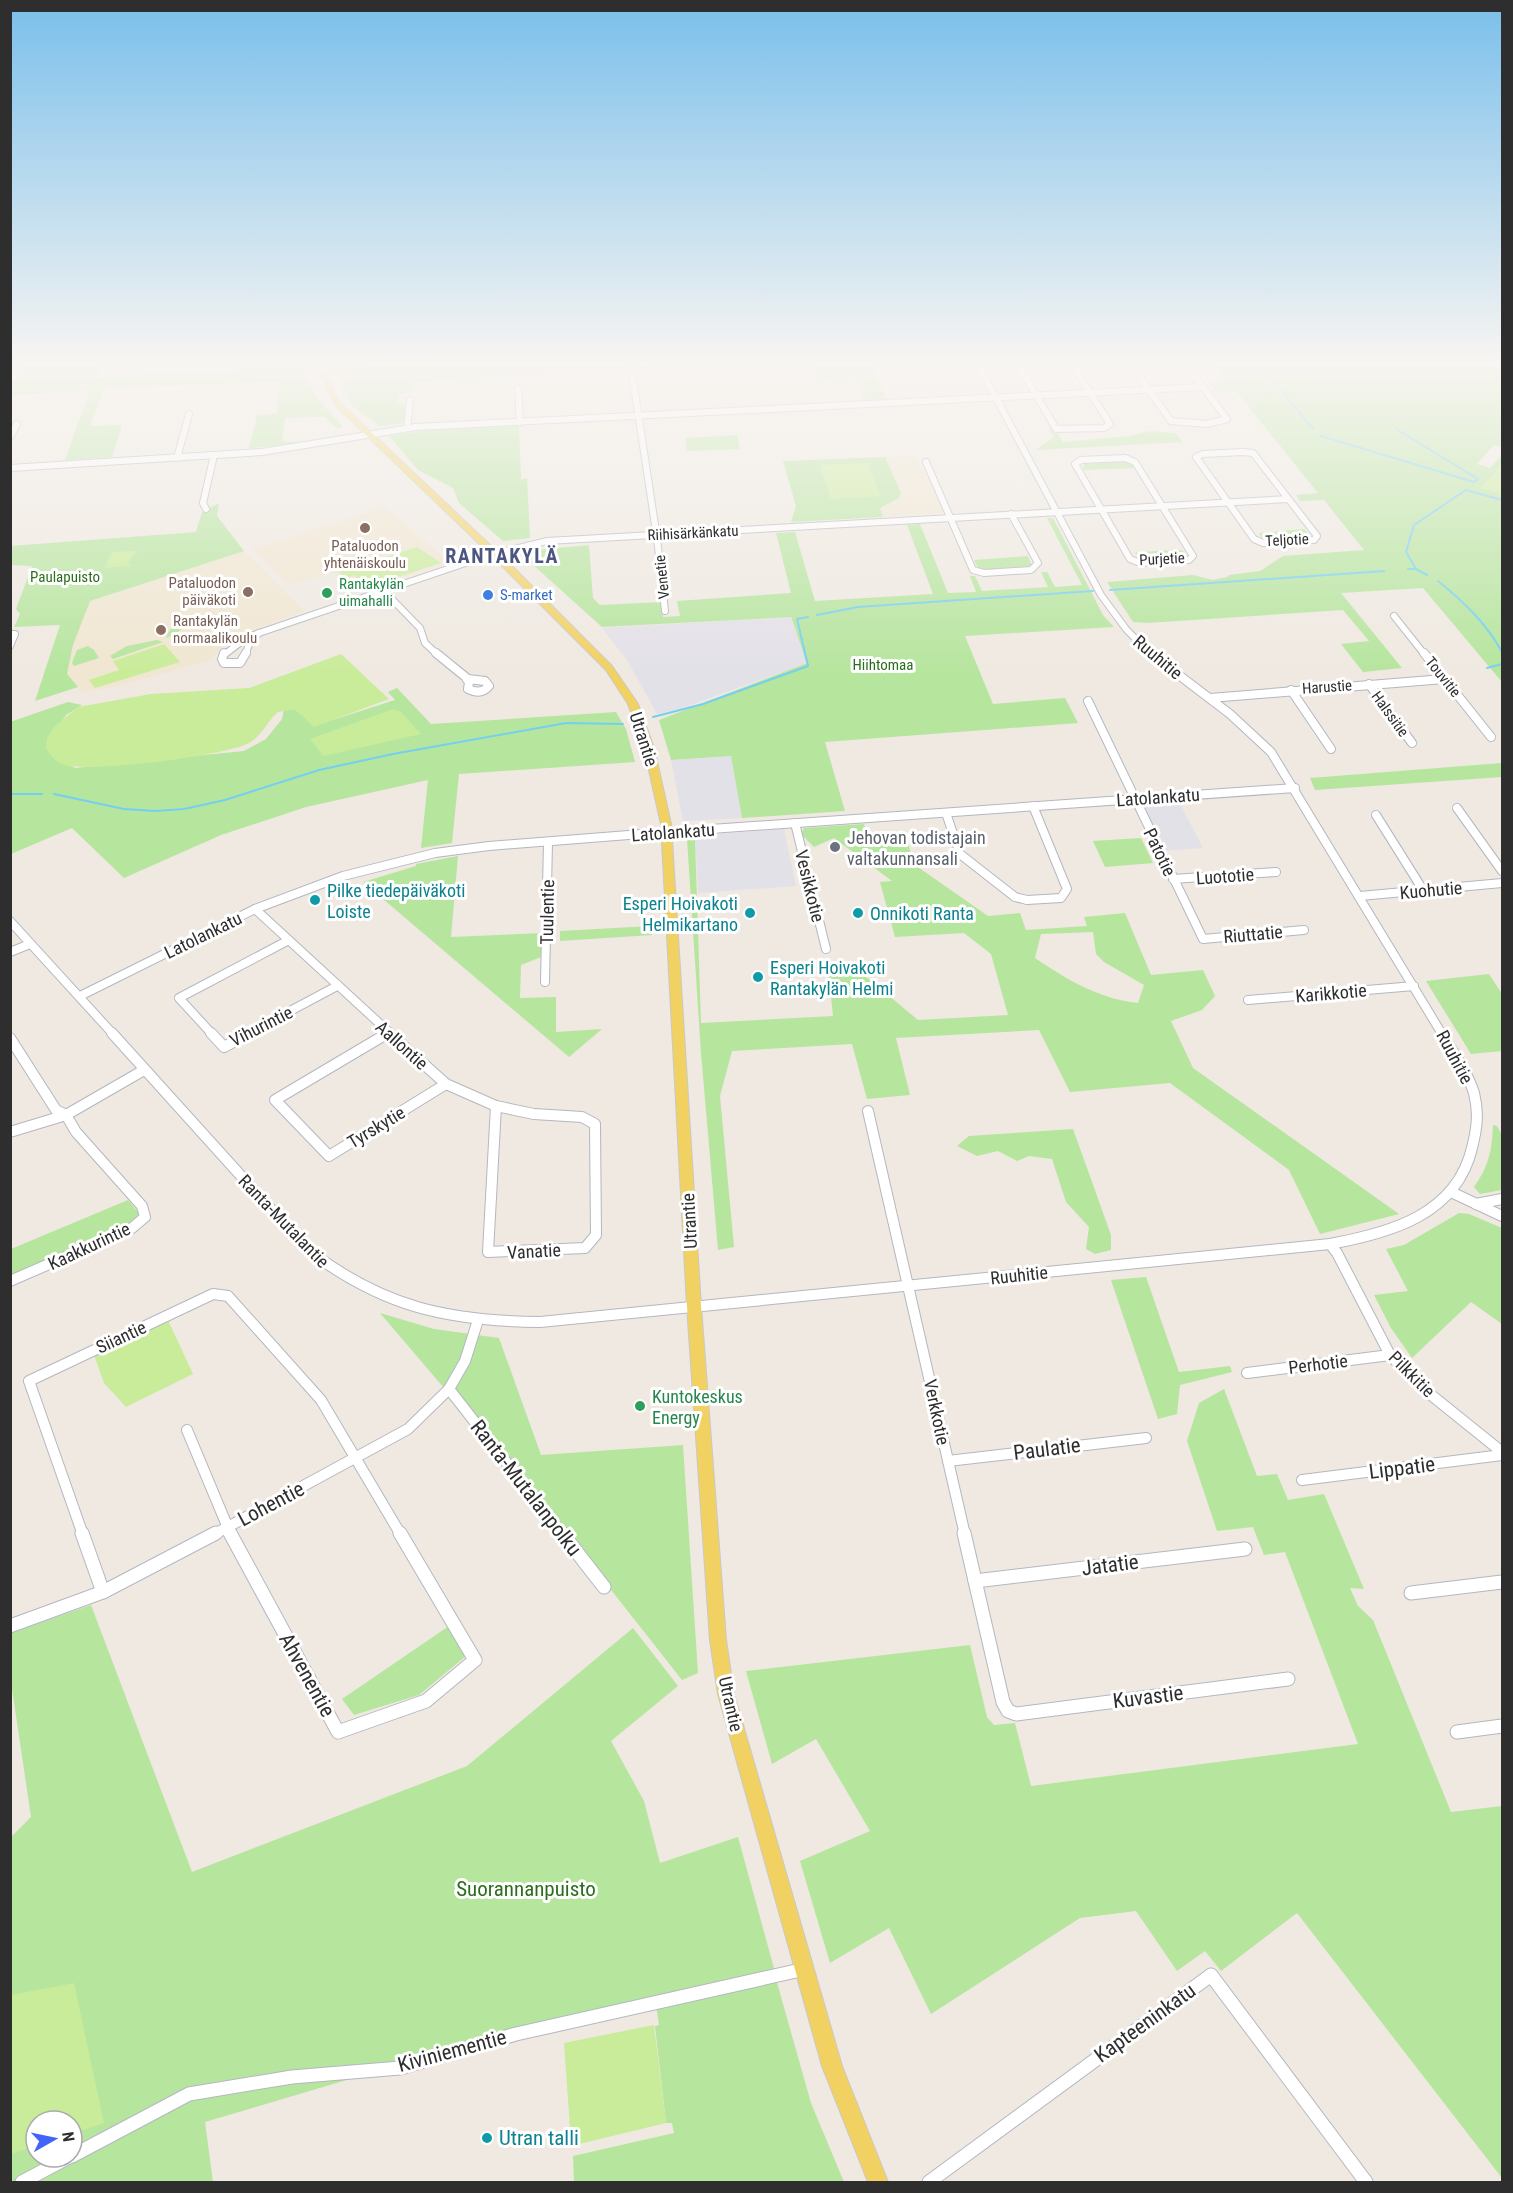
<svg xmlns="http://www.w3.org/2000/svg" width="1513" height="2193" viewBox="0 0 1513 2193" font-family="'Roboto Condensed',sans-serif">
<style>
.industrial{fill:#e3e1e8}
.education{fill:#f0e6d1}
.green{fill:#b6e59e;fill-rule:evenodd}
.pitch{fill:#c9ec9a}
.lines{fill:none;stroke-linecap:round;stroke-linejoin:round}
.stream{stroke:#75cff0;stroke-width:2}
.minor-far3-casing{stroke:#b4b7c1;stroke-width:8}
.minor-far2-casing{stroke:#b4b7c1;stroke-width:10}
.minor-far1-casing{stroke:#b4b7c1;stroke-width:12}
.minor-casing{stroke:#b4b7c1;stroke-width:15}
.major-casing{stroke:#c9c9c9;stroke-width:2}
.minor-far3{stroke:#fff;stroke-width:6}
.minor-far2{stroke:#fff;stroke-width:8}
.minor-far1{stroke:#fff;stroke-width:10}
.minor{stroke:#fff;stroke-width:13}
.major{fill:#f2d163;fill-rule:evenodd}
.education-dot{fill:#8d6e63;stroke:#fff;stroke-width:2}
.leisure-dot{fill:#2e9e5b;stroke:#fff;stroke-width:2}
.shop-dot{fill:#3f7fe0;stroke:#fff;stroke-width:2}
.worship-dot{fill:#6b7280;stroke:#fff;stroke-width:2}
.culture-dot{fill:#0f9aa8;stroke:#fff;stroke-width:2}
.labels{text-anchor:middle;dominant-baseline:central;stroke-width:6;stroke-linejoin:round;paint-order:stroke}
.far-street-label{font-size:15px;fill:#2e2e2e;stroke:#fff}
.far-education-label{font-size:15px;fill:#785e54;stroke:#fff}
.far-park-label{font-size:15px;fill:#2c6e1b;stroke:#fff}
.far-leisure-label{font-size:15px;fill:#27864d;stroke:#fff;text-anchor:start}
.far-shop-label{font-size:15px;fill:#366cbe;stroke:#fff;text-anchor:start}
.street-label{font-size:18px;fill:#2e2e2e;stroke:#fff}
.worship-label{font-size:18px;fill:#5b616d;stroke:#fff;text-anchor:start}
.culture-label{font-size:18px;fill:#0d838f;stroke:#fff;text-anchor:start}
.leisure-label{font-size:18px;fill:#27864d;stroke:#fff;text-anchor:start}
.far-district-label{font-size:20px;font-weight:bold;letter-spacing:1.5px;fill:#4d5680;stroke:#fff}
.near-street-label{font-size:21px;fill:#2e2e2e;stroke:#fff}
.near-park-label{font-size:21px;fill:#2c6e1b;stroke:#fff}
.near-culture-label{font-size:21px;fill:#0d838f;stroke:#fff;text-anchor:start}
</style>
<rect width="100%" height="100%" fill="#efe9e1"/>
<g class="industrial">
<polygon points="790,617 809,662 682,708 657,714 627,660 602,628"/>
<polygon points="731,756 742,818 683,821 671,760"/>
<polygon points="1179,802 1203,848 1162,851 1140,805"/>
<polygon points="784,829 796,886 698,893 695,836"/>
</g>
<g class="education">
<polygon points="916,455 944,513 883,517 880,508 899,498 901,494 885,457"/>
<polygon points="385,507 450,562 362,591 349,579 342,581 332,572 289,586 253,549"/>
<polygon points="244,551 304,611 231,638 208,661 117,686 83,692 67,675 73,645 89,601"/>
</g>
<g class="green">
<polygon points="27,366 104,366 100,377 302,367 316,397 343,427 336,428 325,417 285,418 282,441 305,443 249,448 257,415 277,413 281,381 104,389 90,426 122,425 112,457 65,460 90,390 11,395 11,382 15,381"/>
<polygon points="442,366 669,366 412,382 411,393 398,394 398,403 405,403 404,423 380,426 353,407 336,376 362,374 369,371"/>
<polygon points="813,366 872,366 886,399 865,401 855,377 818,380"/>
<polygon points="1216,366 1502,366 1502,447 1494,445 1477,464 1490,468 1502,455 1502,682 1423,588 1341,593 1402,668 1363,672 1341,644 1369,641 1343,610 1147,623 1133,622 1107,582 1193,575 1213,580 1227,577 1229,575 1260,571 1283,556 1364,550 1324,500 1300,501 1296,495 1318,493 1236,391 1216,392 1210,383 1228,382"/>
<polygon points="519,426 521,480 527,478 530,538 503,541 459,503 453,488 418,470 389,436 422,431"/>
<polygon points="1049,429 1055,429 1063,442 1129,436 1151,431 1175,433 1183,442 1036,450 1054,437"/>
<polygon points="737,435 740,449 687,451 685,438"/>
<polygon points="885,457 901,493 899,498 880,508 883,517 791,522 796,506 783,461"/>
<polygon points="1127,461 1135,468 1083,470 1084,463"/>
<polygon points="219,503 217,516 244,551 90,601 73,645 67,674 78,687 35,701 60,625 14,627 20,614 16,609 32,566 11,565 10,546 196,532 202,512"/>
<polygon points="1047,518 1053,518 1103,615 1114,627 965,636 993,704 1065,698 1078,723 825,742 845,811 742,818 731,756 671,760 659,720 807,663 791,617 602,627 522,555 537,550 589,545 593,598 600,605 662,602 663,617 680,616 677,601 791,593 776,533 795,532 815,601 933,594 907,525 920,524 948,593 976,592 970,576 975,576 982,591 1048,587 1041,572 1047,572 1055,587 1082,585"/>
<polygon points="1304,529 1310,536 1263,540 1259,533"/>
<polygon points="1182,550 1187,556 1139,558 1135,552"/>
<polygon points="1028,556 1032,566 979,570 974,560"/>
<path d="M210 616 225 619C214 623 202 620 191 624 181 628 176 635 166 638 171 620 194 616 210 616Z"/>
<polygon points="157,640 163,642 113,659 110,656 127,646"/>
<polygon points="88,646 94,650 99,658 74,666 72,663 77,650"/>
<polygon points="397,688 431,724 616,712 626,729 635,762 459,774 452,843 421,848 428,780 306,807 221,835 124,878 72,828 11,854 10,722 68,702 82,705 66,715 49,741 60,758 75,768 244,751 266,739 282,719 284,710 295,709 314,726 395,700 388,692"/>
<polygon points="1502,763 1502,777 1315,790 1310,778"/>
<path d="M864 824 866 831 887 846 908 844 915 865 988 916 1020 913 1026 930 1087 926 1084 917 1125 913 1151 975 1203 970 1215 996 1202 1010 1171 1021 1193 1068 1399 1214 1320 1234 1289 1170 1170 1083 1070 1092 1039 1030 896 1038 910 1095 867 1099 852 1044 732 1051 720 1096 734 1247 718 1250 701 1053 687 839H695L701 1023 833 1016 828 967 852 965 918 1020 1008 1015 991 954 964 933 895 937 880 882 892 881 834 838 814 847 801 834 804 828ZM1093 932 1096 954 1104 962 1144 985 1138 1003C1099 999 1066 979 1035 958L1041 934Z"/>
<polygon points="1141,838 1153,863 1105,867 1093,841"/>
<polygon points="458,856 451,937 542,933 541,957 521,965 520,998 556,997 556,1032 602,1029 569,1057 363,882 416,866 416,864"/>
<polygon points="651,926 652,935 560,941 560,931"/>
<polygon points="1489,974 1502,994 1502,1051 1471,1054 1426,981"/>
<path d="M1493 1125 1497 1126 1502 1135V1190L1480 1194 1474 1187C1489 1166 1492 1150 1493 1125Z"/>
<polygon points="1073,1129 1111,1235 1111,1250 1095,1254 1086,1249 1089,1227 1066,1202 1052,1159 1029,1156 1017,1161 998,1151 977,1156 957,1146 969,1136"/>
<polygon points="128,1200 139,1213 134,1221 16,1275 11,1274 11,1249"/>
<polygon points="1459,1213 1469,1214 1502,1228 1502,1324 1471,1302 1412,1358 1391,1328 1374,1295 1408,1291 1386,1249 1404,1245"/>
<polygon points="1146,1277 1179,1372 1230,1366 1232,1372 1180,1385 1177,1414 1158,1419 1111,1280"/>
<polygon points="380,1313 434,1329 499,1338 541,1455 683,1445 698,1673 682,1680 460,1398 444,1388"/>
<polygon points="1224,1389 1257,1476 1277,1474 1288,1500 1324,1494 1364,1589 1350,1588 1358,1606 1373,1620 1451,1812 1502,1806 1502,2178 1297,1913 1221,1971 1205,1951 1177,1971 1136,1911 1080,1918 931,2014 889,1928 830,1963 800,1861 870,1831 816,1739 772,1764 746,1671 970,1645 987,1717 994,1725 1015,1723 1031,1786 1358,1744 1285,1552 1264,1555 1253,1527 1217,1531 1187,1441 1199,1403"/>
<path d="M91 1605 192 1872 467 1766 633 1628 678 1686 611 1741 644 1801 660 1863 738 1837 775 1972 404 2063 205 2122 213 2182H11V1837L31 1817 11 1682 10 1633ZM36 2121H72V2157H36Z"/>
<polygon points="449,1626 466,1656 419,1695 354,1715 342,1699"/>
<polygon points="776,1979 811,2103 844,2182 574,2182 573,2156 674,2133 672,2123 666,2123 655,2026 659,2025 656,2005"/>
</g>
<g class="pitch">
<polygon points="868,463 881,496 831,499 820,465"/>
<polygon points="1502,464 1502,494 1481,488"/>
<polygon points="417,547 441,563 366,587 354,575 346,578 339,572"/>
<polygon points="133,551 137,552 133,555 128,564 132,566 104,568 112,552"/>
<polygon points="164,644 180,662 95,688 89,680 119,670 113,661"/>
<path d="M341 654 389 699 314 727 295 709 278 712C266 722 262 737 247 744 221 756 85 774 61 764 54 760 49 754 46 748L47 738 54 727 78 707 151 694 249 688Z"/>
<polygon points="393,709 401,712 421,734 323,756 310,739"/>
<polygon points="168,1320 193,1374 126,1407 104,1383 94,1355"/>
<polygon points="74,1983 104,2123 72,2134 72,2121 36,2121 36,2146 11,2154 11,1995"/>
<polygon points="654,2025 666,2123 575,2145 575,2141 571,2142 564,2043"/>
</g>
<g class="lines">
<g class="stream">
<polyline points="1261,366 1313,429"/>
<polyline points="1290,366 1298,371"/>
<polyline points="1321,436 1474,482 1478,479 1396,429"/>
<polyline points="1408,569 1416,569"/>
<polyline points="1427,575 1416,569 1406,552 1414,525 1466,490 1502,500"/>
<path d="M1438 581C1464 602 1486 623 1502 652"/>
<polyline points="1110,590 1384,571"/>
<polyline points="817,615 858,607 1093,591"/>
<polyline points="1487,668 1502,664"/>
<polyline points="653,717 703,704 808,666 797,619 808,617"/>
<polyline points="10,794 42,794"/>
<polyline points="54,794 124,809 155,811 184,809 225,800 319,770 393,754 566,723 623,724"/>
</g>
<g class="minor-far3-casing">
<g id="minor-far3">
<polyline points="631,366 657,538 665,611"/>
<polyline points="979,366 1101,595 1126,629 1151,655"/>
<polyline points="1019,366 1056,429 1104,428 1110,424 1073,366"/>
<polyline points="1132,366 1171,421 1207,424 1227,419 1187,366"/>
<polyline points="101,376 104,366"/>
<polyline points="518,389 520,422"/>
<polyline points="407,428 410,400"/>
<polyline points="10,437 17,424"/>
<polygon points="1243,452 1253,453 1317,536 1314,540 1263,543 1254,539 1196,457 1203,454"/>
<polyline points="177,458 189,414"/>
<polygon points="1125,458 1135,462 1193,556 1189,560 1140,563 1130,559 1075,464 1081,460"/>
<polyline points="926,462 973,570 984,573 1031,570 1038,563 1011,514"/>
<polyline points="10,468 262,452 416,427 1202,387"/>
<polyline points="206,509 203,503 214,455"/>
<polyline points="384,591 420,628 425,643 438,655"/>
<polyline points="1394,616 1425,655"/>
<polyline points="259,633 486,556 547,541 1288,499"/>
<polyline points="10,634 15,634 10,646"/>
<polyline points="224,655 246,638 259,633"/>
<polyline points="245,655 250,642 259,633"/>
</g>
</g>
<g class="minor-far2-casing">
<g id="minor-far2">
<polyline points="224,653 222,659 224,663 240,663 246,653"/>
<path d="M436 653 468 679 485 681 489 686C483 693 476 693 468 689L469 682 466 678"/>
<polyline points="1150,653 1230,714 1271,752 1442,1034"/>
<polyline points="1424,653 1491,737"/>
<polyline points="1369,684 1412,743"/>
<polyline points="1291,690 1331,749"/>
<polyline points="1210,698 1444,679"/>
<polyline points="1088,701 1203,939 1304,930"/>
<polyline points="1457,808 1502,871"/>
<polyline points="946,813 960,854 1015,897 1027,900 1061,898 1067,889 1033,806"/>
<polyline points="1376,815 1423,890"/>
<polyline points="795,823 826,949"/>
<polyline points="1173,879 1276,872"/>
<polyline points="1360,896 1502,883"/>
<polyline points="255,909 391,1034"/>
<polyline points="10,921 113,1034"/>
<polyline points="10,952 30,944"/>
<polyline points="545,982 548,842"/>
<polyline points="80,996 255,909 343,876 435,853 489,846 654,833 1295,788"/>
<polyline points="1248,1000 1414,986"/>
<polyline points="212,1034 179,998 287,941"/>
<polyline points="247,1034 337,986"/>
<polyline points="386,1034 388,1033"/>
</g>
</g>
<g class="minor-far1-casing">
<g id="minor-far1">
<path d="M112 1033 308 1250C383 1307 447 1321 540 1322L1330 1244C1390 1233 1456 1215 1472 1148 1477 1128 1479 1113 1474 1093 1467 1071 1453 1052 1441 1033"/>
<polyline points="211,1033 224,1047 250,1033"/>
<polyline points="388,1033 275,1100 329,1156 446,1084"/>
<polyline points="389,1033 446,1084 496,1106"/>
<polyline points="10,1038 56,1110 66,1115 76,1132 142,1206 145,1217 132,1228 10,1281"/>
<polygon points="496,1106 534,1114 582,1117 595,1124 596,1235 585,1248 488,1252"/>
<polyline points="868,1111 965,1535"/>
<polyline points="10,1132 66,1115 144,1070"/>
<polyline points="1451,1192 1502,1216"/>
<polyline points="1476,1204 1502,1199"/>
<polyline points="1330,1244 1337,1253 1390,1355 1420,1386 1502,1452"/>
<polyline points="1247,1373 1390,1355"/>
<polyline points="449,1389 563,1535"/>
<polyline points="187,1430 231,1535"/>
<polyline points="948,1461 1146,1438"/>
<polyline points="1302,1480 1502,1455"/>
<polyline points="83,1535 29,1381 213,1294 228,1296 321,1400 401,1535"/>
<polyline points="213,1535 408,1429 449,1389 465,1361 478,1320"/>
</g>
</g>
<g class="minor-casing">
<g id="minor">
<polyline points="82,1533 103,1592"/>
<polyline points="230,1533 338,1732 426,1701 475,1660 400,1533"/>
<polyline points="562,1533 604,1587"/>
<polyline points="964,1533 1003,1702 1008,1711 1016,1714 1288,1679"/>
<polyline points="975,1581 1245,1549"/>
<polyline points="1411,1593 1502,1582"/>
<polyline points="10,1626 103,1592 216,1533"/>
<polyline points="1457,1732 1502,1726"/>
<polyline points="72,2156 189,2094 292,2077 400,2068 516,2034 805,1969"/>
<polyline points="22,2182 69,2157"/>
<polyline points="929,2182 1211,1975 1366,2182"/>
</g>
</g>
<g class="major-casing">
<polygon id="major" points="316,366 322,366 325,371 394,366 431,366 428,368 326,375 340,403 505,559 612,666 638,704 654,748 671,824 701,1306 726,1640 734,1694 842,2066 888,2182 868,2182 822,2066 718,1694 710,1640 687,1306 661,824 644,748 628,704 606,670 499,563 335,405"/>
</g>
<use href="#minor-far3" class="minor-far3"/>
<use href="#minor-far2" class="minor-far2"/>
<use href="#minor-far1" class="minor-far1"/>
<use href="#minor" class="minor"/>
<use href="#major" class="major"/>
</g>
<linearGradient id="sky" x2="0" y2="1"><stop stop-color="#7abfeb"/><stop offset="0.54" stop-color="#f8f5f2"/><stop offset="1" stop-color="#f8f5f2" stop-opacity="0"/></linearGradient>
<rect width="1513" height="673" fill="url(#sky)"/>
<g class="education-dot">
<circle cx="365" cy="528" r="6"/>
<circle cx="248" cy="592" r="6"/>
<circle cx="161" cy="630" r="6"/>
</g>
<g class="leisure-dot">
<circle cx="327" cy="593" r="6"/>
<circle cx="640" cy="1406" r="6"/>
</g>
<circle class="shop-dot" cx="488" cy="595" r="6"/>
<circle class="worship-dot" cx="835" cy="847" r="6"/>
<g class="culture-dot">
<circle cx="315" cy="900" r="6"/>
<circle cx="750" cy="913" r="6"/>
<circle cx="858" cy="913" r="6"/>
<circle cx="758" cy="977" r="6"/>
<circle cx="487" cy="2138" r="6"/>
</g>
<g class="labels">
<g class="far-street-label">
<text transform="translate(693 533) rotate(-3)">Riihisärkänkatu</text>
<text transform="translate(1287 540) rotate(-3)">Teljotie</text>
<text transform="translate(1162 559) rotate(-3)">Purjetie</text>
<text transform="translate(662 577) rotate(-96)">Venetie</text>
<text transform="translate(1443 677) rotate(51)">Touvitie</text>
<text transform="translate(1327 687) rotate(-4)">Harustie</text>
<text transform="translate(1390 714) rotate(54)">Halssitie</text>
</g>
<g class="far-education-label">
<text x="365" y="546">Pataluodon<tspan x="365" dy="17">yhtenäiskoulu</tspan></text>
<text x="236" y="583" text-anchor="end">Pataluodon<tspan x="236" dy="17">päiväkoti</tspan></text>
<text x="173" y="621" text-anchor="start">Rantakylän<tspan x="173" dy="17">normaalikoulu</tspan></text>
</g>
<g class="far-park-label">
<text x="65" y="577">Paulapuisto</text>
<text x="883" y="665">Hiihtomaa</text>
</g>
<g class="far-leisure-label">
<text x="339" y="584">Rantakylän<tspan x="339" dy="17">uimahalli</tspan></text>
</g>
<g class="far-shop-label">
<text x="500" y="595">S-market</text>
</g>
<g class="street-label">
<text transform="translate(1158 657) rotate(40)">Ruuhitie</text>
<text transform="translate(644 739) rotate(72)">Utrantie</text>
<text transform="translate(1158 797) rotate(-4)">Latolankatu</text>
<text transform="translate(673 832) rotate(-4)">Latolankatu</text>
<text transform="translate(1160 852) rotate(64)">Patotie</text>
<text transform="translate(1225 876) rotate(-4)">Luototie</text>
<text transform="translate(810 886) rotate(76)">Vesikkotie</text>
<text transform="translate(1431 890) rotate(-5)">Kuohutie</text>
<text transform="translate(547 912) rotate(-89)">Tuulentie</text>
<text transform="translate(1253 934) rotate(-5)">Riuttatie</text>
<text transform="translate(203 935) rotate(-26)">Latolankatu</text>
<text transform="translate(1331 993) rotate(-5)">Karikkotie</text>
<text transform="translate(261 1026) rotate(-27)">Vihurintie</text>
<text transform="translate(402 1045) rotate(42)">Aallontie</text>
<text transform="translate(1455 1057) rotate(62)">Ruuhitie</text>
<text transform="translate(376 1127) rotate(-31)">Tyrskytie</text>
<text transform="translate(284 1221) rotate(46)">Ranta-Mutalantie</text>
<text transform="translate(689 1221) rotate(-93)">Utrantie</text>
<text transform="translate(89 1246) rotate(-25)">Kaakkurintie</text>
<text transform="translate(534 1251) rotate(-3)">Vanatie</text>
<text transform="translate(1019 1275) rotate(-6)">Ruuhitie</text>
<text transform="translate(121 1337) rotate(-25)">Siiantie</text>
<text transform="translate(1318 1364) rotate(-7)">Perhotie</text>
<text transform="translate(1412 1374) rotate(45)">Pilkkitie</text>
<text transform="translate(937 1412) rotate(78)">Verkkotie</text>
<text transform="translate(731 1704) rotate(77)">Utrantie</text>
</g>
<g class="worship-label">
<text x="847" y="837">Jehovan todistajain<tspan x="847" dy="21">valtakunnansali</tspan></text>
</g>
<g class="culture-label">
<text x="327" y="890">Pilke tiedepäiväkoti<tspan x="327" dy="21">Loiste</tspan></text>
<text x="738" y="903" text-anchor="end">Esperi Hoivakoti<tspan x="738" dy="21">Helmikartano</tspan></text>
<text x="870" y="913">Onnikoti Ranta</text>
<text x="770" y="967">Esperi Hoivakoti<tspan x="770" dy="21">Rantakylän Helmi</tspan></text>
</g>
<g class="leisure-label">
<text x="652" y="1396">Kuntokeskus<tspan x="652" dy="21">Energy</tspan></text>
</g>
<g class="far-district-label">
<text x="502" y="556">RANTAKYLÄ</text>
</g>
<g class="near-street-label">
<text transform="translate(1047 1449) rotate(-7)">Paulatie</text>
<text transform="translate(1402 1468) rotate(-7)">Lippatie</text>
<text transform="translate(526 1488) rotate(52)">Ranta-Mutalanpolku</text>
<text transform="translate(271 1504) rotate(-28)">Lohentie</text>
<text transform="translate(1110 1565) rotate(-7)">Jatatie</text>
<text transform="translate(307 1675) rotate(61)">Ahvenentie</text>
<text transform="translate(1148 1697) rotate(-7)">Kuvastie</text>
<text transform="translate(1145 2023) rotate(-36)">Kapteeninkatu</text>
<text transform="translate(452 2051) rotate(-15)">Kiviniementie</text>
</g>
<g class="near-park-label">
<text x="526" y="1889">Suorannanpuisto</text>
</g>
<g class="near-culture-label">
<text x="499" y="2138">Utran talli</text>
</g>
</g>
<rect width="1513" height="2193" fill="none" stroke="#2e2e2e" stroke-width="24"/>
<g transform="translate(54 2139) rotate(81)"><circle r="28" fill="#ffffff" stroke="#ababab" stroke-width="1.5"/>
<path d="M0-4.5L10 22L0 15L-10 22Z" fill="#4264fb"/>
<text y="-9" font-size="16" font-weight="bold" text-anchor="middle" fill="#2e2e2e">N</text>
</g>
</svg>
